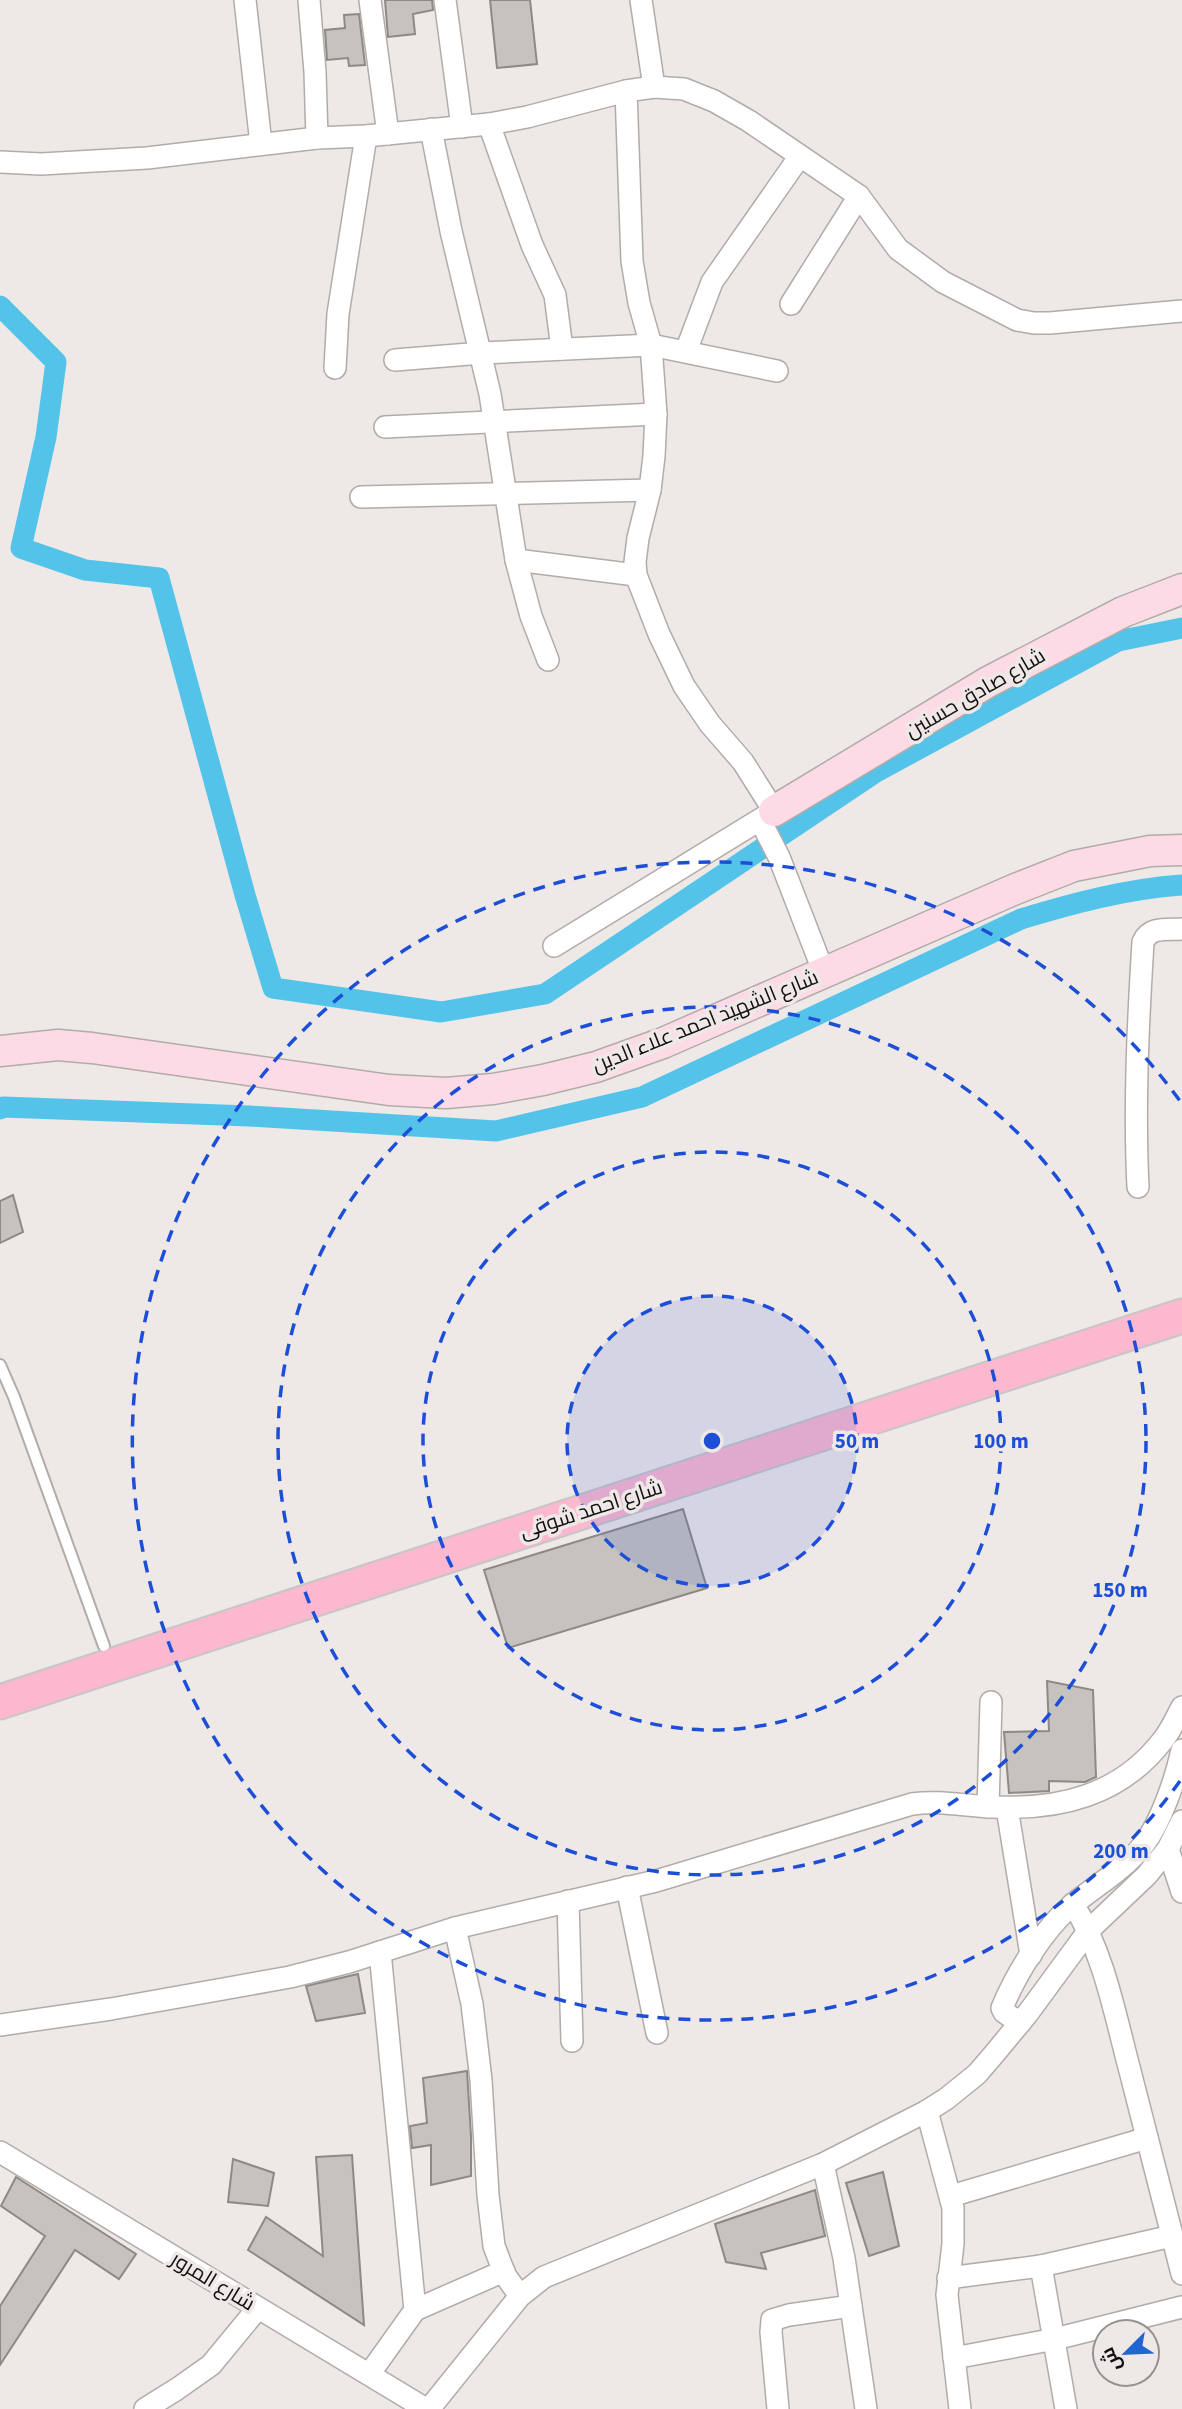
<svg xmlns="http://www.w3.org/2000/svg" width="1182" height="2409" viewBox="0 0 1182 2409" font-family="'Source Sans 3',Cairo,sans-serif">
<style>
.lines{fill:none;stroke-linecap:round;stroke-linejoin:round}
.canal{stroke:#53c3e9;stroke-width:21}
.building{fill:#c6c2be;stroke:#8d8985;stroke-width:2}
.lane-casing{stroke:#b2aca9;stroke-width:14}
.street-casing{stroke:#b2aca9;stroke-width:24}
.secondary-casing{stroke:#b2aca9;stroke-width:33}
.primary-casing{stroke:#c6c6c6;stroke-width:37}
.lane{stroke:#fff;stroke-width:10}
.street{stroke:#fff;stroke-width:21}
.secondary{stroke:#fddbe6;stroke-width:30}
.primary{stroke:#fbb8ce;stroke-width:33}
.ring{fill:none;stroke:#1d4ed8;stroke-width:3.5;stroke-dasharray:12 9}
.labels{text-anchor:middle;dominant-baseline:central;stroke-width:7;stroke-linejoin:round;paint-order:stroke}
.street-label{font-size:21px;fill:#131111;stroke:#eee8e6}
.centre{fill:#1d4ed8;stroke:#eee8e6;stroke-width:3.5}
.ring-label{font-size:21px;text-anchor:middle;font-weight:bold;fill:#1d4ed8;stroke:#eee8e6;stroke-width:7;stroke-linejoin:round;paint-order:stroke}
</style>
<rect width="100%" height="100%" fill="#eee8e6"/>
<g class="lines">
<g class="canal">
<polyline points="0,306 56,362 46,437 21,548 85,570 159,578 245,895 273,988 441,1012 545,994 876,772 1118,641 1182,628"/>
<path d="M0 1109 3 1107 249 1116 496 1131 642 1097 1021 919C1074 903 1126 889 1182 885"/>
</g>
</g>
<g class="building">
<polygon points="385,0 432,0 433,10 413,14 415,34 388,37"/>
<polygon points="490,0 530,0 537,64 497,68"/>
<polygon points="359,14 365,65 349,66 348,58 327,60 325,30 345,28 344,15"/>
<polygon points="13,1195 23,1232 0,1243 0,1201"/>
<polygon points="683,1509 707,1588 508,1648 484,1570"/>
<polygon points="1047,1681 1093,1690 1096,1777 1085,1782 1049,1781 1049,1791 1009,1793 1004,1732 1049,1731"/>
<polygon points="358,1974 365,2013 316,2021 306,1986"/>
<polygon points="467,2071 471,2136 471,2176 431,2185 431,2145 412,2148 410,2126 427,2123 423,2078"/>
<polygon points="352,2155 364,2325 248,2250 266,2217 323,2256 316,2157"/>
<polygon points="233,2159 274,2173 268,2206 228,2202"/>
<polygon points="883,2172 899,2246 869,2256 846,2183"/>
<polygon points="16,2177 136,2254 119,2279 75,2250 0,2365 0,2306 45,2236 1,2206"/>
<polygon points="815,2190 825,2236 761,2253 766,2269 726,2262 715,2224"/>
</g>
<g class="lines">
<g class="lane-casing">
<polyline id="lane" points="0,1365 14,1397 104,1646"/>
</g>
<g class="street-casing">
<g id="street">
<polyline points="245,0 261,144"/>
<polyline points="309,0 315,72 317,138"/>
<polyline points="370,0 388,134"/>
<polyline points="445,0 462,127"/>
<polyline points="641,0 654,87"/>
<polyline points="489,124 532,245 555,295 562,349"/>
<polyline points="431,129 451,231 490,394 516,560 531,616 548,660"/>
<polyline points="0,162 41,164 147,158 317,138 366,136 489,124 527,117 626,91 654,87 684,89 714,101 749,121 859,196 898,249 943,282 1017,320 1034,323 1050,323 1182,311"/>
<polyline points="791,304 859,196"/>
<polyline points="686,351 712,282 800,156"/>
<polyline points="395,360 482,353 651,345 777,371"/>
<polyline points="335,368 338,314 366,136"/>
<polyline points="385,427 656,414"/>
<polyline points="361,497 650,490"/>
<polyline points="516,560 636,575"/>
<polyline points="760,820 779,857 824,973"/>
<polyline points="554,946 774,811 743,762 710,724 684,686 659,634 636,575 635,562 638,538 650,490 654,456 656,414 651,345 639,303 632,261 626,91"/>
<path d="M1138 1187C1134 1105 1138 1024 1143 942 1150 926 1167 930 1182 929"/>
<polyline points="988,1807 991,1702"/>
<polyline points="1007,1808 1031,1955"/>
<polyline points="1168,1849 1182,1892"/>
<polyline points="627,1887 657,2033"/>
<polyline points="568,1901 572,2041"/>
<path d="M1073 1904C1104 1953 1115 2015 1130 2071 1147 2139 1165 2206 1182 2274"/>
<polyline points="455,1928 472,2004 481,2080 488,2195 494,2246 505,2275 520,2296"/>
<path d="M1020 2023 1004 2012 1002 2008C1016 1974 1043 1930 1071 1906 1095 1886 1124 1870 1144 1844 1161 1822 1176 1778 1182 1750"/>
<path d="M0 2025 111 2009 290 1977 349 1962 455 1928 656 1881 912 1804C940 1800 964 1806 992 1807 1059 1810 1120 1796 1163 1740 1171 1730 1176 1718 1182 1707"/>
<polyline points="927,2111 953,2208 953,2244 947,2295 960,2409"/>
<polyline points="0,2152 426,2409"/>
<polyline points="823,2164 844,2258 866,2409"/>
<polyline points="951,2196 1147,2138"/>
<polyline points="1041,2266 1066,2409"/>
<polyline points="948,2278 1041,2266 1172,2236"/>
<polyline points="415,2310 504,2271"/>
<polyline points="954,2358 1055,2339 1182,2307"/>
<polyline points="370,2373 415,2310 380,1952"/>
<polyline points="145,2409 177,2389 211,2365 258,2308"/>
<polyline points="429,2409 520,2296 544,2277 823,2164 927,2111 946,2099 977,2074 995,2053 1028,2013 1089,1930 1147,1875 1168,1849 1182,1821"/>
<polyline points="778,2409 771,2332 772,2320 789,2315 851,2306"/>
</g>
</g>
<g class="secondary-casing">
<g id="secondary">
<polyline points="774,811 988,682 1123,612 1182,589"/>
<polyline points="0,1051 58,1045 92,1048 389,1090 446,1093 493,1089 543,1080 596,1067 663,1043 1013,890 1074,866 1150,851 1182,850"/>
</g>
</g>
<g class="primary-casing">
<polyline id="primary" points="0,1702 1182,1316"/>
</g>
<use href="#lane" class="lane"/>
<use href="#street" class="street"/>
<use href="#secondary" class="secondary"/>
<use href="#primary" class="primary"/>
</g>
<circle cx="712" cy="1441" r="145" fill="#1d4ed8" fill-opacity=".12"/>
<g class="ring">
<circle cx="712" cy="1441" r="145"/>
<circle cx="712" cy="1441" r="289"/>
<circle cx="712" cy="1441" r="434"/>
<path d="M1180 1781A579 579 0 1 1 1180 1101"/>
</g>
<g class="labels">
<g class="street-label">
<text transform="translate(975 693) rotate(-30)">شارع صادق حسنين</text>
<text transform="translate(705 1021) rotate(-22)">شارع الشهيد احمد علاء الدين</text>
<text transform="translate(591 1509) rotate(-18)">شارع احمد شوقى</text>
<text transform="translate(213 2281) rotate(31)">شارع المرور</text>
</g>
</g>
<circle cx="712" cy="1441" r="10" class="centre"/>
<g class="ring-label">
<text x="857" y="1448">50 m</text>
<text x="1001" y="1448">100 m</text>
<text x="1120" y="1597">150 m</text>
<text x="1121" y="1858">200 m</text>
</g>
<g transform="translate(1126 2353) rotate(246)"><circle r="33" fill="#eee8e6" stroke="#969291" stroke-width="2"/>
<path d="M0-5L12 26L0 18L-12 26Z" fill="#2165d1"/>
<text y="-10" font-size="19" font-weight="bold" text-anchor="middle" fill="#131111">ش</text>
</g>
</svg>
